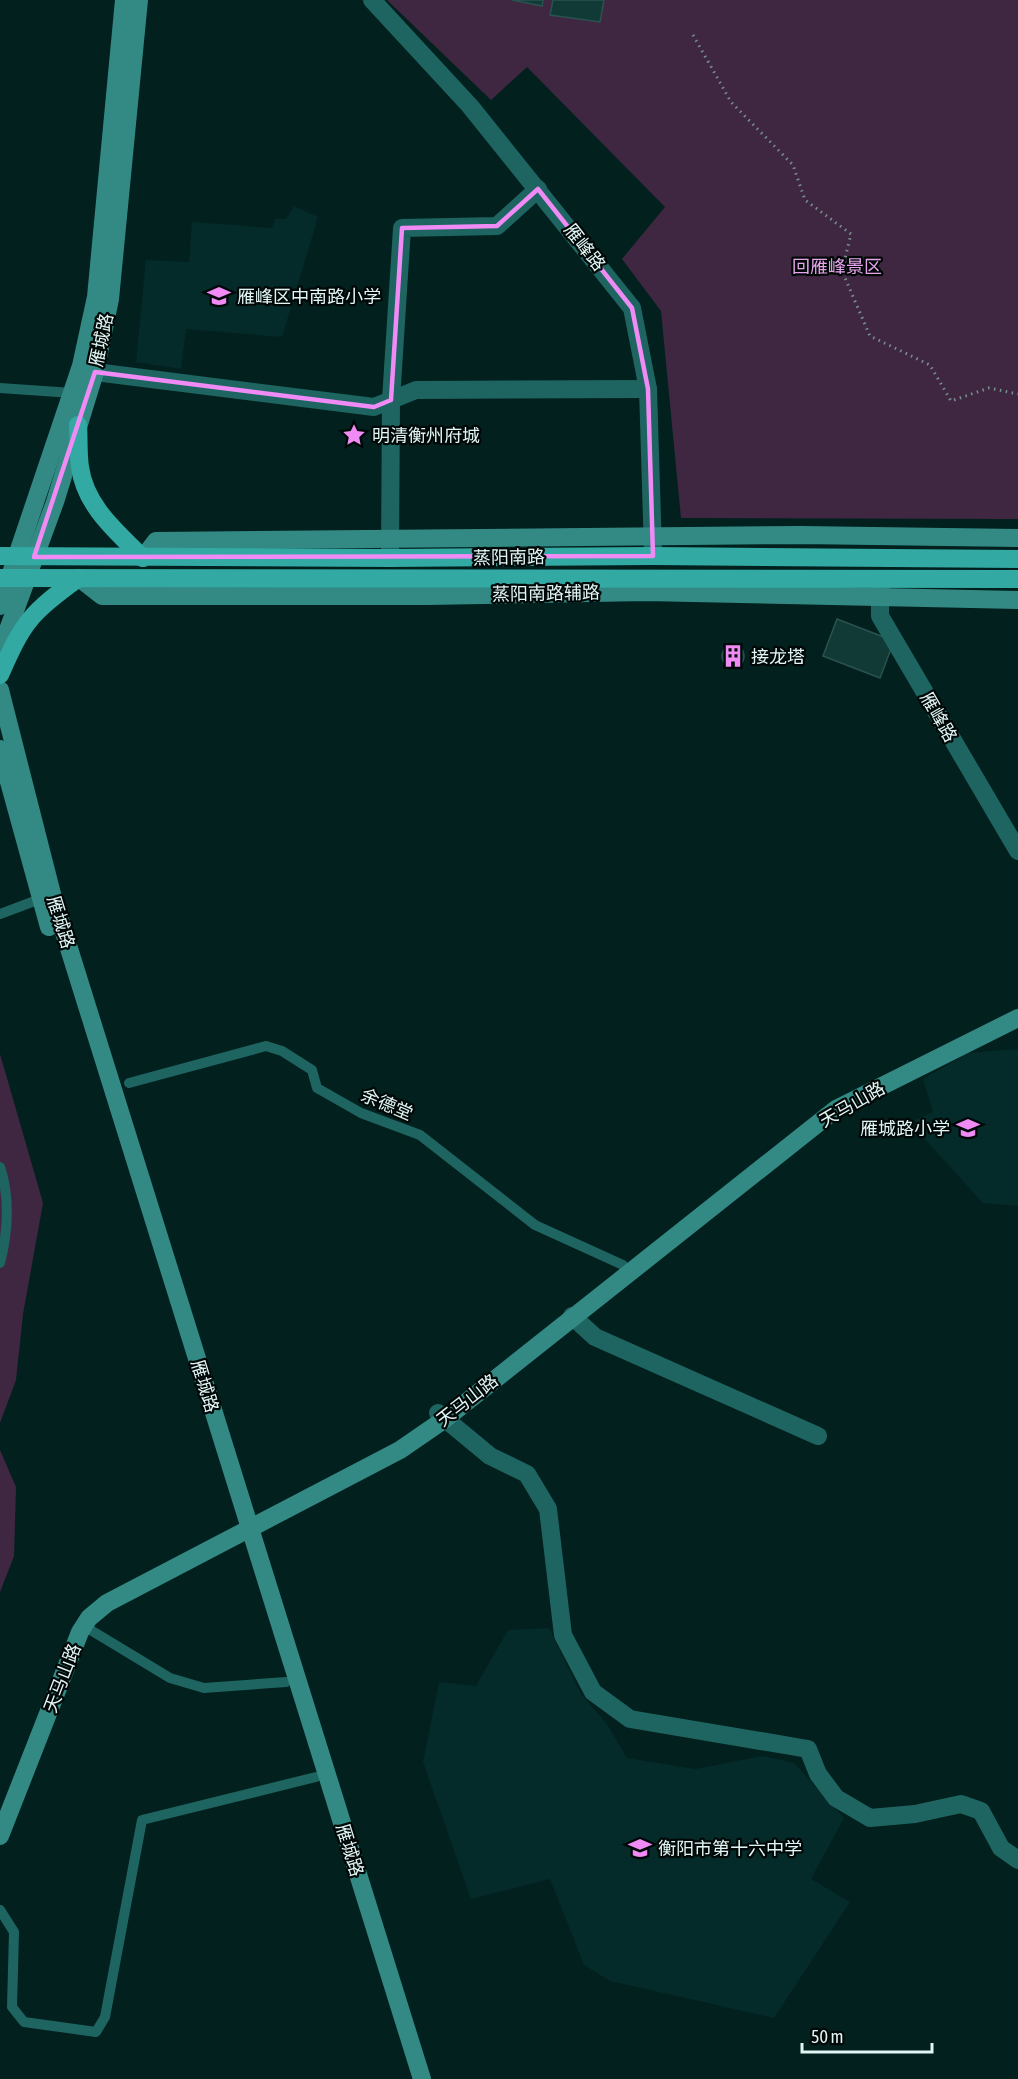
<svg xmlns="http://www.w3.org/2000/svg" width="1018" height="2079" viewBox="0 0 1018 2079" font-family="'Asap Condensed','Noto Sans SC',sans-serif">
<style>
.built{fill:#042b29}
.green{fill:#402741}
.building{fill:#113a37;stroke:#2a524f;stroke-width:1.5}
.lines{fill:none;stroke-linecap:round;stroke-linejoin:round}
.path{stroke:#76908e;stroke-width:3;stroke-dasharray:1.5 4.5;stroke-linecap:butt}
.lane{stroke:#1e6460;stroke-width:10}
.street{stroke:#1e6460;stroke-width:18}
.secondary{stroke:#338a85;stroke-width:18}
.primary{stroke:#32a9a2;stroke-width:18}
.marked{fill:none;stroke:#f08bf6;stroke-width:4.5;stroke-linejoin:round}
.labels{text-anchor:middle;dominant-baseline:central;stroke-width:4.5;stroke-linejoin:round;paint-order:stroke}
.street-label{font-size:18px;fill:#e1f6f4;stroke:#000807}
.park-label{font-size:18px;fill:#e7a4ea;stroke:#000807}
.poi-label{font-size:18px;fill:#e1f6f4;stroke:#000807;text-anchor:start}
</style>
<rect width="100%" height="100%" fill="#02201e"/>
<g class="built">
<polygon points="294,206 318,217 282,337 186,329 181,369 136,362 146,260 189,262 192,222 272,228 275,219 286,219"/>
<polygon points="1018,1049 1018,1206 983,1203 923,1137 915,1120 933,1112 923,1079 968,1053"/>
<polygon points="549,1628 581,1694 607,1724 627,1758 695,1769 763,1756 794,1763 844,1818 811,1879 850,1902 774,2018 610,1981 584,1965 550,1879 471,1899 423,1762 439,1682 476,1686 508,1630"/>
</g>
<g class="green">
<polygon points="387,0 1018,0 1018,519 681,518 661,311 622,259 665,207 527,67 491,100"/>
<polygon points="0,1054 43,1203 23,1314 16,1380 0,1423"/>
<polygon points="0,1450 16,1487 14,1556 0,1592"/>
</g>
<g class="building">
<polygon points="512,0 543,0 542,6"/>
<polygon points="553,0 604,0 600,22 550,15"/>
<polygon points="837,619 894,641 880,678 823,656"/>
<circle cx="733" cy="656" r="11"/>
</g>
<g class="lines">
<polyline class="path" points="693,35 731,102 793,165 805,200 851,234 842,271 870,336 930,365 951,401 989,388 1018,394"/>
<g class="lane">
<polyline points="0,388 72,393"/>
<polyline points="0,914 40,899"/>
<polyline points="129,1083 266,1046 282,1051 312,1070 317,1088 361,1113 420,1135 535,1225 623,1265"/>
<path d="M0 1167C10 1196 8 1233 0 1263"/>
<polyline points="84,1626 170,1678 204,1688 286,1682"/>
<polyline points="0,1910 14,1932 12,2007 24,2022 96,2032 105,2017 142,1820 316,1777"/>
</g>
<g class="street">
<polyline points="372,0 470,106 632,308 648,389 653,552"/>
<polyline points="95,372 374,407 416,390 648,389"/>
<polyline points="390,553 391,400 402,228 497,226 538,189"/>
<polyline points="880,583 880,616 1018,851"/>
<polyline points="572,1316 595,1337 818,1436"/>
<polyline points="438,1413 490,1456 527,1474 548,1509 563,1635 593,1692 630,1719 808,1749 818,1774 836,1798 870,1818 915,1814 961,1804 981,1811 1001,1848 1018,1860"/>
</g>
<g class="secondary">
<polyline points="143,558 156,541 801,535 1018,538"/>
<polyline points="79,578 102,596 428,596 646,592 1018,600"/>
<polyline points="0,606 81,366 96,297 124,0"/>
<polyline points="0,666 5,638 55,502 95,372 110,299 139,0"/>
<polyline points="0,690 52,894 422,2079"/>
<polyline points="0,749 49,927"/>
<polyline points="0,1836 80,1632 89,1618 107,1603 400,1450 445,1419 836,1109 1018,1018"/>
</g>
<g class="primary">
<path d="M78 425C79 439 78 454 80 467 85 506 117 532 143 558"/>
<polyline points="0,556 390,558 653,556 1018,559"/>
<polyline points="0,578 1018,579"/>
<path d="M0 675C23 622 31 612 79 578"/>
</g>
</g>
<path class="marked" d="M538 189 632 308 648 389 653 556 34 557 95 372 374 407 391 400 402 228 497 226Z"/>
<defs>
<g id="school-bare" transform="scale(1.8)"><path d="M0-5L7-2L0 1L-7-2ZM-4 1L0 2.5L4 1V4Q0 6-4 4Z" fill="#f08bf6" stroke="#000807" stroke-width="2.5" paint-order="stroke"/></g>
<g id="sight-bare" transform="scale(1.8)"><path d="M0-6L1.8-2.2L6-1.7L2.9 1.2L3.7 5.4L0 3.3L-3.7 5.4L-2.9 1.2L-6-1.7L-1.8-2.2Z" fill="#f08bf6" stroke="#000807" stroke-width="2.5" paint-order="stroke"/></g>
<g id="building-bare" transform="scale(1.8)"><path d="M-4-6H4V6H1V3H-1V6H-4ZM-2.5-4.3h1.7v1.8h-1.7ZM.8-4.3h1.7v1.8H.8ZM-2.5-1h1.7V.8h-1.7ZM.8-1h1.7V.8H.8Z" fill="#f08bf6" stroke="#000807" stroke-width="2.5" paint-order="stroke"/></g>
</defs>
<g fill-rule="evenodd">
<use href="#school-bare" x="219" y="296"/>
<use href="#sight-bare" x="354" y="435"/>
<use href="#building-bare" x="733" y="656"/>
<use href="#school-bare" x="968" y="1128"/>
<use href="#school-bare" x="640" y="1848"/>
</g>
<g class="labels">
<g class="street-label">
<text transform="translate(585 247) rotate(52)">雁峰路</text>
<text transform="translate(101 340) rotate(-78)">雁城路</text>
<text transform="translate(509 557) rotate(-1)">蒸阳南路</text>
<text transform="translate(546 593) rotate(-1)">蒸阳南路辅路</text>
<text transform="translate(939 717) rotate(60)">雁峰路</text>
<text transform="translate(61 922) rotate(73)">雁城路</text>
<text transform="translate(387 1104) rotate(23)">余德堂</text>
<text transform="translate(852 1104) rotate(-30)">天马山路</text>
<text transform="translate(205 1386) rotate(73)">雁城路</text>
<text transform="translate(467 1400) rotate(-38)">天马山路</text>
<text transform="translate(62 1678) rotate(-69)">天马山路</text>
<text transform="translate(350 1850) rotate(73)">雁城路</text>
</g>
<g class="park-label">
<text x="837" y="266">回雁峰景区</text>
</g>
<g class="poi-label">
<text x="237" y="296">雁峰区中南路小学</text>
<text x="372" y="435">明清衡州府城</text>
<text x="751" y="656">接龙塔</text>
<text x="950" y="1128" text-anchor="end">雁城路小学</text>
<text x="658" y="1848">衡阳市第十六中学</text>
</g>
</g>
<path d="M802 2043v9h130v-9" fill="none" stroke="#e1f6f4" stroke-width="3"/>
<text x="811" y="2043" font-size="18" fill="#e1f6f4" stroke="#000807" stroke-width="4.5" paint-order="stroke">50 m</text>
</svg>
